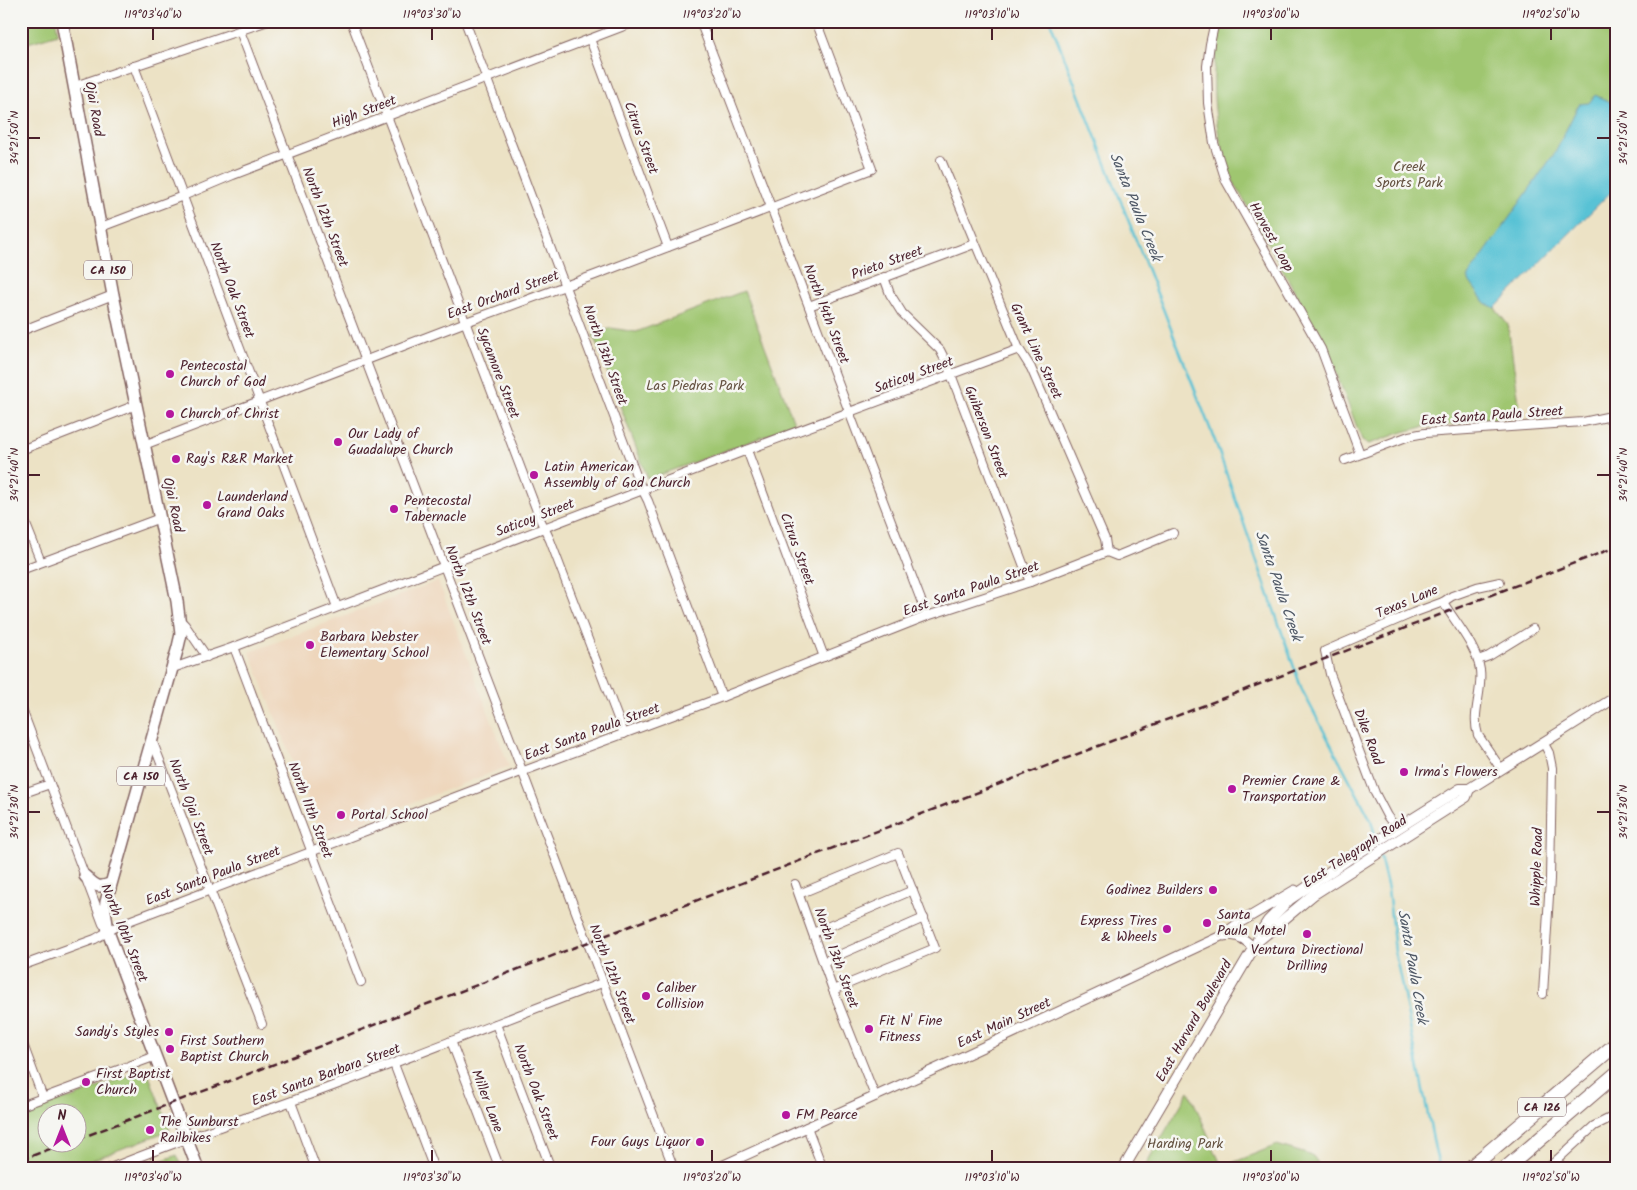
<svg xmlns="http://www.w3.org/2000/svg" width="1637" height="1190" viewBox="0 0 1637 1190" font-family="Kalam,sans-serif">
<style>
.built{fill:#eed6bb}
.green{fill:#9fc670;stroke:#74724e;fill-rule:evenodd}
.water{fill:#59c2d5;stroke:#527080}
.lines{fill:none;stroke-linecap:round;stroke-linejoin:round}
.stream{stroke:#59c2d5;stroke-width:2.5}
.minor-casing{stroke:#836361;stroke-width:10}
.tertiary-casing{stroke:#836361;stroke-width:11}
.secondary-casing{stroke:#836361;stroke-width:12}
.primary-casing{stroke:#836361;stroke-width:14}
.motorway-casing{stroke:#836361;stroke-width:16}
.minor{stroke:#fff;stroke-width:8}
.tertiary{stroke:#fff;stroke-width:9}
.secondary{stroke:#fff;stroke-width:10}
.primary{stroke:#fff;stroke-width:11}
.motorway{stroke:#fff;stroke-width:14}
.rail{stroke:#4a1f2b;stroke-width:2.5;stroke-dasharray:8 4;stroke-linecap:butt}
.ticks{fill:none;stroke:#4a1f2b;stroke-width:2}
.poi-dot{fill:#b5179e;stroke:#f6f6f2;stroke-width:2}
.labels{text-anchor:middle;dominant-baseline:central;stroke-width:5;stroke-linejoin:round;paint-order:stroke}
.shield{fill:#f6f6f2;stroke:#7e6067;stroke-width:1}
.shield-label{font-size:12px;font-weight:bold;fill:#4a1f2b}
.street-label{font-size:14px;fill:#4a1f2b;stroke:#f6f6f2}
.park-label{font-size:14px;fill:#645140;stroke:#f6f6f2}
.poi-label{font-size:14px;fill:#4a1f2b;stroke:#f6f6f2;text-anchor:start}
.water-label{font-size:15px;font-style:italic;fill:#4f5866;stroke:#f6f6f2}
.neatline{fill:none;stroke:#4a1f2b;stroke-width:2}
.ticks-label{font-size:12px;text-anchor:middle;fill:#4a1f2b}
</style>
<rect width="100%" height="100%" fill="#f6f6f2"/>
<filter id="ink" filterUnits="userSpaceOnUse"><feTurbulence type="fractalNoise" baseFrequency=".02" numOctaves="2"/><feDisplacementMap in="SourceGraphic" scale="10" xChannelSelector="R" yChannelSelector="G"/><feConvolveMatrix kernelMatrix="1 2 1 2 8 2 1 2 1" color-interpolation-filters="sRGB"/></filter>
<filter id="wash" filterUnits="userSpaceOnUse"><feTurbulence type="fractalNoise" baseFrequency=".0096" numOctaves="4" result="noise"/><feDisplacementMap in="SourceGraphic" scale="20" xChannelSelector="R" yChannelSelector="G"/><feGaussianBlur stdDeviation="1.12" result="paint"/><feColorMatrix in="noise" values="0 0 0 0 0 0 0 0 0 0 0 0 0 0 0 0 0 1.4 0 .05"/><feComposite in="paint" operator="in"/></filter>
<g filter="url(#wash)">
<rect width="100%" height="100%" fill="#ece2c5"/>
<polygon class="built" points="438,581 509,766 322,837 250,652"/>
<g class="green">
<polygon points="21,21 56,21 58,34 21,45"/>
<path d="M1222 21H1616V187L1495 308 1508 325 1521 417 1464 421 1461 424 1423 427 1403 432 1369 444 1362 440 1326 347 1232 179C1212 126 1208 77 1222 21Z"/>
<polygon points="744,291 795,425 648,479 593,335 611,328 636,332"/>
<path d="M146 1068 170 1130 69 1169H21V1115L62 1100 72 1098ZM48 1112H78V1142H48Z"/>
<polygon points="1189,1091 1222,1167 1277,1145 1313,1156 1322,1169 1143,1169"/>
<polygon points="177,1155 183,1169 161,1169 158,1162"/>
</g>
<polygon class="water" points="1595,95 1616,105 1616,187 1495,308 1485,303 1467,278 1554,154 1579,104 1589,103"/>
<g class="lines">
<g class="stream">
<polyline points="1050,21 1215,441 1302,690 1371,820 1376,839"/>
<polyline points="1380,856 1388,889 1395,952 1436,1154 1440,1169"/>
</g>
</g>
</g>
<g filter="url(#ink)">
<g class="lines">
<g class="minor-casing">
<g id="minor">
<polyline points="351,21 540,519 550,540 624,734"/>
<polyline points="465,21 639,483 648,501 722,697"/>
<polyline points="700,21 927,616"/>
<polyline points="1215,21 1210,44 1207,66 1208,103 1214,143 1226,181 1321,349 1360,454"/>
<polyline points="240,31 674,1169"/>
<polyline points="590,39 668,247"/>
<polyline points="134,66 337,607"/>
<polyline points="75,86 268,21"/>
<polyline points="941,160 1019,349 1031,368 1105,539 1107,552"/>
<polyline points="101,227 183,196 233,175 637,21"/>
<polyline points="884,277 890,294 902,313 940,350 947,364 1030,582"/>
<polyline points="809,306 974,244"/>
<polyline points="21,331 113,295"/>
<polyline points="144,445 466,322 595,275 872,169 816,21"/>
<polyline points="21,450 136,405"/>
<polyline points="747,450 824,657"/>
<polyline points="1345,460 1409,436 1425,433 1583,422 1616,415"/>
<polyline points="21,512 41,562"/>
<polyline points="21,570 160,518"/>
<path d="M1443 602C1455 622 1477 647 1480 670 1483 692 1471 714 1478 735L1501 769"/>
<polyline points="179,619 185,625 207,657"/>
<polyline points="234,647 361,982"/>
<polyline points="1478,660 1489,656 1533,629"/>
<polyline points="173,668 234,647 747,450 1019,349"/>
<polyline points="21,707 103,924"/>
<polyline points="152,740 262,1024"/>
<polyline points="1543,742 1549,753 1552,768 1550,879 1543,994"/>
<polyline points="21,794 50,784"/>
<polyline points="1397,829 1387,816 1375,793 1330,674 1325,651 1413,613 1443,602 1452,596 1477,587 1500,582"/>
<polyline points="795,884 833,990 875,1096"/>
<polyline points="799,894 898,853 935,948 833,990"/>
<polyline points="813,933 913,890"/>
<polyline points="823,962 924,918"/>
<polyline points="21,966 95,939 121,924 513,775 722,697 927,616 1030,582 1107,552 1117,556 1173,533"/>
<polyline points="496,1024 551,1169"/>
<polyline points="21,1039 43,1098"/>
<polyline points="451,1041 500,1169"/>
<polyline points="394,1064 434,1169"/>
<polyline points="291,1102 316,1169"/>
<polyline points="21,1106 156,1056"/>
<polyline points="807,1127 823,1169"/>
<path d="M108 1169C182 1139 258 1114 333 1086 423 1053 512 1017 602 983"/>
<polyline points="1547,1169 1594,1126 1616,1115"/>
</g>
</g>
<g class="tertiary-casing">
<g id="tertiary">
<path d="M1224 936C1236 933 1245 938 1253 948"/>
<polyline points="715,1169 953,1061 1221,936 1239,923 1295,890"/>
</g>
</g>
<g class="secondary-casing">
<g id="secondary">
<polyline points="1259,940 1314,894 1466,797 1469,789"/>
<polyline points="1123,1169 1257,942 1262,930 1268,921 1290,899 1347,860 1446,798 1460,789 1469,789 1616,697"/>
</g>
</g>
<g class="primary-casing">
<g id="primary">
<polyline points="62,21 113,295 177,601 181,634 178,647 106,902 105,910 108,932 198,1169"/>
<path d="M85 876C95 885 97 889 110 884"/>
</g>
</g>
<g class="motorway-casing">
<g id="motorway">
<polyline points="1469,1169 1616,1044"/>
<polyline points="1505,1169 1616,1074"/>
</g>
</g>
<use href="#minor" class="minor"/>
<use href="#tertiary" class="tertiary"/>
<use href="#secondary" class="secondary"/>
<use href="#primary" class="primary"/>
<use href="#motorway" class="motorway"/>
<g class="rail">
<polyline points="78,1139 277,1063 430,1003 1616,547"/>
<polyline points="21,1160 68,1142"/>
</g>
</g>
</g>
<path class="ticks" d="M153 28V40M432 28V40M712 28V40M992 28V40M1271 28V40M1551 28V40M28 138H40M1597 138H1610M28 475H40M1597 475H1610M28 812H40M1597 812H1610M153 1150V1162M432 1150V1162M712 1150V1162M992 1150V1162M1271 1150V1162M1551 1150V1162"/>
<g class="poi-dot">
<circle cx="170" cy="374" r="5"/>
<circle cx="170" cy="414" r="5"/>
<circle cx="338" cy="442" r="5"/>
<circle cx="176" cy="459" r="5"/>
<circle cx="534" cy="475" r="5"/>
<circle cx="207" cy="505" r="5"/>
<circle cx="394" cy="509" r="5"/>
<circle cx="310" cy="645" r="5"/>
<circle cx="1404" cy="772" r="5"/>
<circle cx="1232" cy="789" r="5"/>
<circle cx="341" cy="815" r="5"/>
<circle cx="1213" cy="890" r="5"/>
<circle cx="1207" cy="923" r="5"/>
<circle cx="1167" cy="929" r="5"/>
<circle cx="1307" cy="934" r="5"/>
<circle cx="646" cy="996" r="5"/>
<circle cx="869" cy="1029" r="5"/>
<circle cx="169" cy="1032" r="5"/>
<circle cx="170" cy="1049" r="5"/>
<circle cx="86" cy="1082" r="5"/>
<circle cx="786" cy="1115" r="5"/>
<circle cx="150" cy="1130" r="5"/>
<circle cx="700" cy="1142" r="5"/>
</g>
<g class="labels">
<g class="shield">
<rect x="84" y="260.5" width="48" height="19" rx="4"/>
<rect x="117" y="766.5" width="48" height="19" rx="4"/>
<rect x="1518" y="1097.5" width="48" height="19" rx="4"/>
</g>
<g class="shield-label">
<text x="108" y="270">CA 150</text>
<text x="141" y="776">CA 150</text>
<text x="1542" y="1107">CA 126</text>
</g>
<g class="street-label">
<text transform="translate(94 109) rotate(80)">Ojai Road</text>
<text transform="translate(364 112) rotate(-21)">High Street</text>
<text transform="translate(641 138) rotate(70)">Citrus Street</text>
<text transform="translate(325 217) rotate(69)">North 12th Street</text>
<text transform="translate(1271 237) rotate(61)">Harvest Loop</text>
<text transform="translate(887 263) rotate(-20)">Prieto Street</text>
<text transform="translate(232 290) rotate(69)">North Oak Street</text>
<text transform="translate(503 295) rotate(-20)">East Orchard Street</text>
<text transform="translate(826 314) rotate(69)">North 14th Street</text>
<text transform="translate(1036 351) rotate(65)">Grant Line Street</text>
<text transform="translate(605 355) rotate(70)">North 13th Street</text>
<text transform="translate(498 373) rotate(69)">Sycamore Street</text>
<text transform="translate(914 375) rotate(-20)">Saticoy Street</text>
<text transform="translate(1492 416) rotate(-4)">East Santa Paula Street</text>
<text transform="translate(986 432) rotate(69)">Guiberson Street</text>
<text transform="translate(173 505) rotate(78)">Ojai Road</text>
<text transform="translate(535 518) rotate(-21)">Saticoy Street</text>
<text transform="translate(797 549) rotate(70)">Citrus Street</text>
<text transform="translate(971 589) rotate(-19)">East Santa Paula Street</text>
<text transform="translate(468 595) rotate(69)">North 12th Street</text>
<text transform="translate(1407 602) rotate(-23)">Texas Lane</text>
<text transform="translate(592 732) rotate(-20)">East Santa Paula Street</text>
<text transform="translate(1368 737) rotate(69)">Dike Road</text>
<text transform="translate(191 807) rotate(69)">North Ojai Street</text>
<text transform="translate(310 810) rotate(69)">North 11th Street</text>
<text transform="translate(1355 852) rotate(-33)">East Telegraph Road</text>
<text transform="translate(1537 867) rotate(-88)">Whipple Road</text>
<text transform="translate(213 876) rotate(-21)">East Santa Paula Street</text>
<text transform="translate(124 933) rotate(68)">North 10th Street</text>
<text transform="translate(836 958) rotate(70)">North 13th Street</text>
<text transform="translate(612 974) rotate(69)">North 12th Street</text>
<text transform="translate(1194 1021) rotate(-60)">East Harvard Boulevard</text>
<text transform="translate(1004 1023) rotate(-25)">East Main Street</text>
<text transform="translate(326 1075) rotate(-20)">East Santa Barbara Street</text>
<text transform="translate(536 1092) rotate(69)">North Oak Street</text>
<text transform="translate(487 1101) rotate(69)">Miller Lane</text>
</g>
<g class="park-label">
<text x="1409" y="167">Creek<tspan x="1409" dy="16">Sports Park</tspan></text>
<text x="695" y="386">Las Piedras Park</text>
<text x="1185" y="1144">Harding Park</text>
</g>
<g class="poi-label">
<text x="180" y="366">Pentecostal<tspan x="180" dy="16">Church of God</tspan></text>
<text x="180" y="414">Church of Christ</text>
<text x="348" y="434">Our Lady of<tspan x="348" dy="16">Guadalupe Church</tspan></text>
<text x="186" y="459">Ray's R&amp;R Market</text>
<text x="544" y="467">Latin American<tspan x="544" dy="16">Assembly of God Church</tspan></text>
<text x="217" y="497">Launderland<tspan x="217" dy="16">Grand Oaks</tspan></text>
<text x="404" y="501">Pentecostal<tspan x="404" dy="16">Tabernacle</tspan></text>
<text x="320" y="637">Barbara Webster<tspan x="320" dy="16">Elementary School</tspan></text>
<text x="1414" y="772">Irma's Flowers</text>
<text x="1242" y="781">Premier Crane &amp;<tspan x="1242" dy="16">Transportation</tspan></text>
<text x="351" y="815">Portal School</text>
<text x="1203" y="890" text-anchor="end">Godinez Builders</text>
<text x="1217" y="915">Santa<tspan x="1217" dy="16">Paula Motel</tspan></text>
<text x="1157" y="921" text-anchor="end">Express Tires<tspan x="1157" dy="16">&amp; Wheels</tspan></text>
<text x="1307" y="950" text-anchor="middle">Ventura Directional<tspan x="1307" dy="16">Drilling</tspan></text>
<text x="656" y="988">Caliber<tspan x="656" dy="16">Collision</tspan></text>
<text x="879" y="1021">Fit N' Fine<tspan x="879" dy="16">Fitness</tspan></text>
<text x="159" y="1032" text-anchor="end">Sandy's Styles</text>
<text x="180" y="1041">First Southern<tspan x="180" dy="16">Baptist Church</tspan></text>
<text x="96" y="1074">First Baptist<tspan x="96" dy="16">Church</tspan></text>
<text x="796" y="1115">FM Pearce</text>
<text x="160" y="1122">The Sunburst<tspan x="160" dy="16">Railbikes</tspan></text>
<text x="690" y="1142" text-anchor="end">Four Guys Liquor</text>
</g>
<g class="water-label">
<text transform="translate(1135 207) rotate(68)">Santa Paula Creek</text>
<text transform="translate(1278 586) rotate(71)">Santa Paula Creek</text>
<text transform="translate(1412 967) rotate(80)">Santa Paula Creek</text>
</g>
</g>
<rect width="1637" height="1190" fill="none" stroke="#f6f6f2" stroke-width="55"/>
<g transform="translate(62 1128)"><circle r="24" fill="#f6f6f2" stroke="#b1a0a2"/>
<path d="M0-4L9 19L0 12L-9 19Z" fill="#b5179e"/>
<text y="-8" font-size="14" font-weight="bold" text-anchor="middle" fill="#4a1f2b">N</text>
</g>
<rect x="28" y="28" width="1582" height="1134" class="neatline"/>
<g class="ticks-label">
<text x="153" y="18">119°03'40"W</text>
<text x="432" y="18">119°03'30"W</text>
<text x="712" y="18">119°03'20"W</text>
<text x="992" y="18">119°03'10"W</text>
<text x="1271" y="18">119°03'00"W</text>
<text x="1551" y="18">119°02'50"W</text>
<text transform="translate(14 138) rotate(-90)" y="4">34°21'50"N</text>
<text transform="translate(1623 138) rotate(-90)" y="4">34°21'50"N</text>
<text transform="translate(14 475) rotate(-90)" y="4">34°21'40"N</text>
<text transform="translate(1623 475) rotate(-90)" y="4">34°21'40"N</text>
<text transform="translate(14 812) rotate(-90)" y="4">34°21'30"N</text>
<text transform="translate(1623 812) rotate(-90)" y="4">34°21'30"N</text>
<text x="153" y="1181">119°03'40"W</text>
<text x="432" y="1181">119°03'30"W</text>
<text x="712" y="1181">119°03'20"W</text>
<text x="992" y="1181">119°03'10"W</text>
<text x="1271" y="1181">119°03'00"W</text>
<text x="1551" y="1181">119°02'50"W</text>
</g>
</svg>
